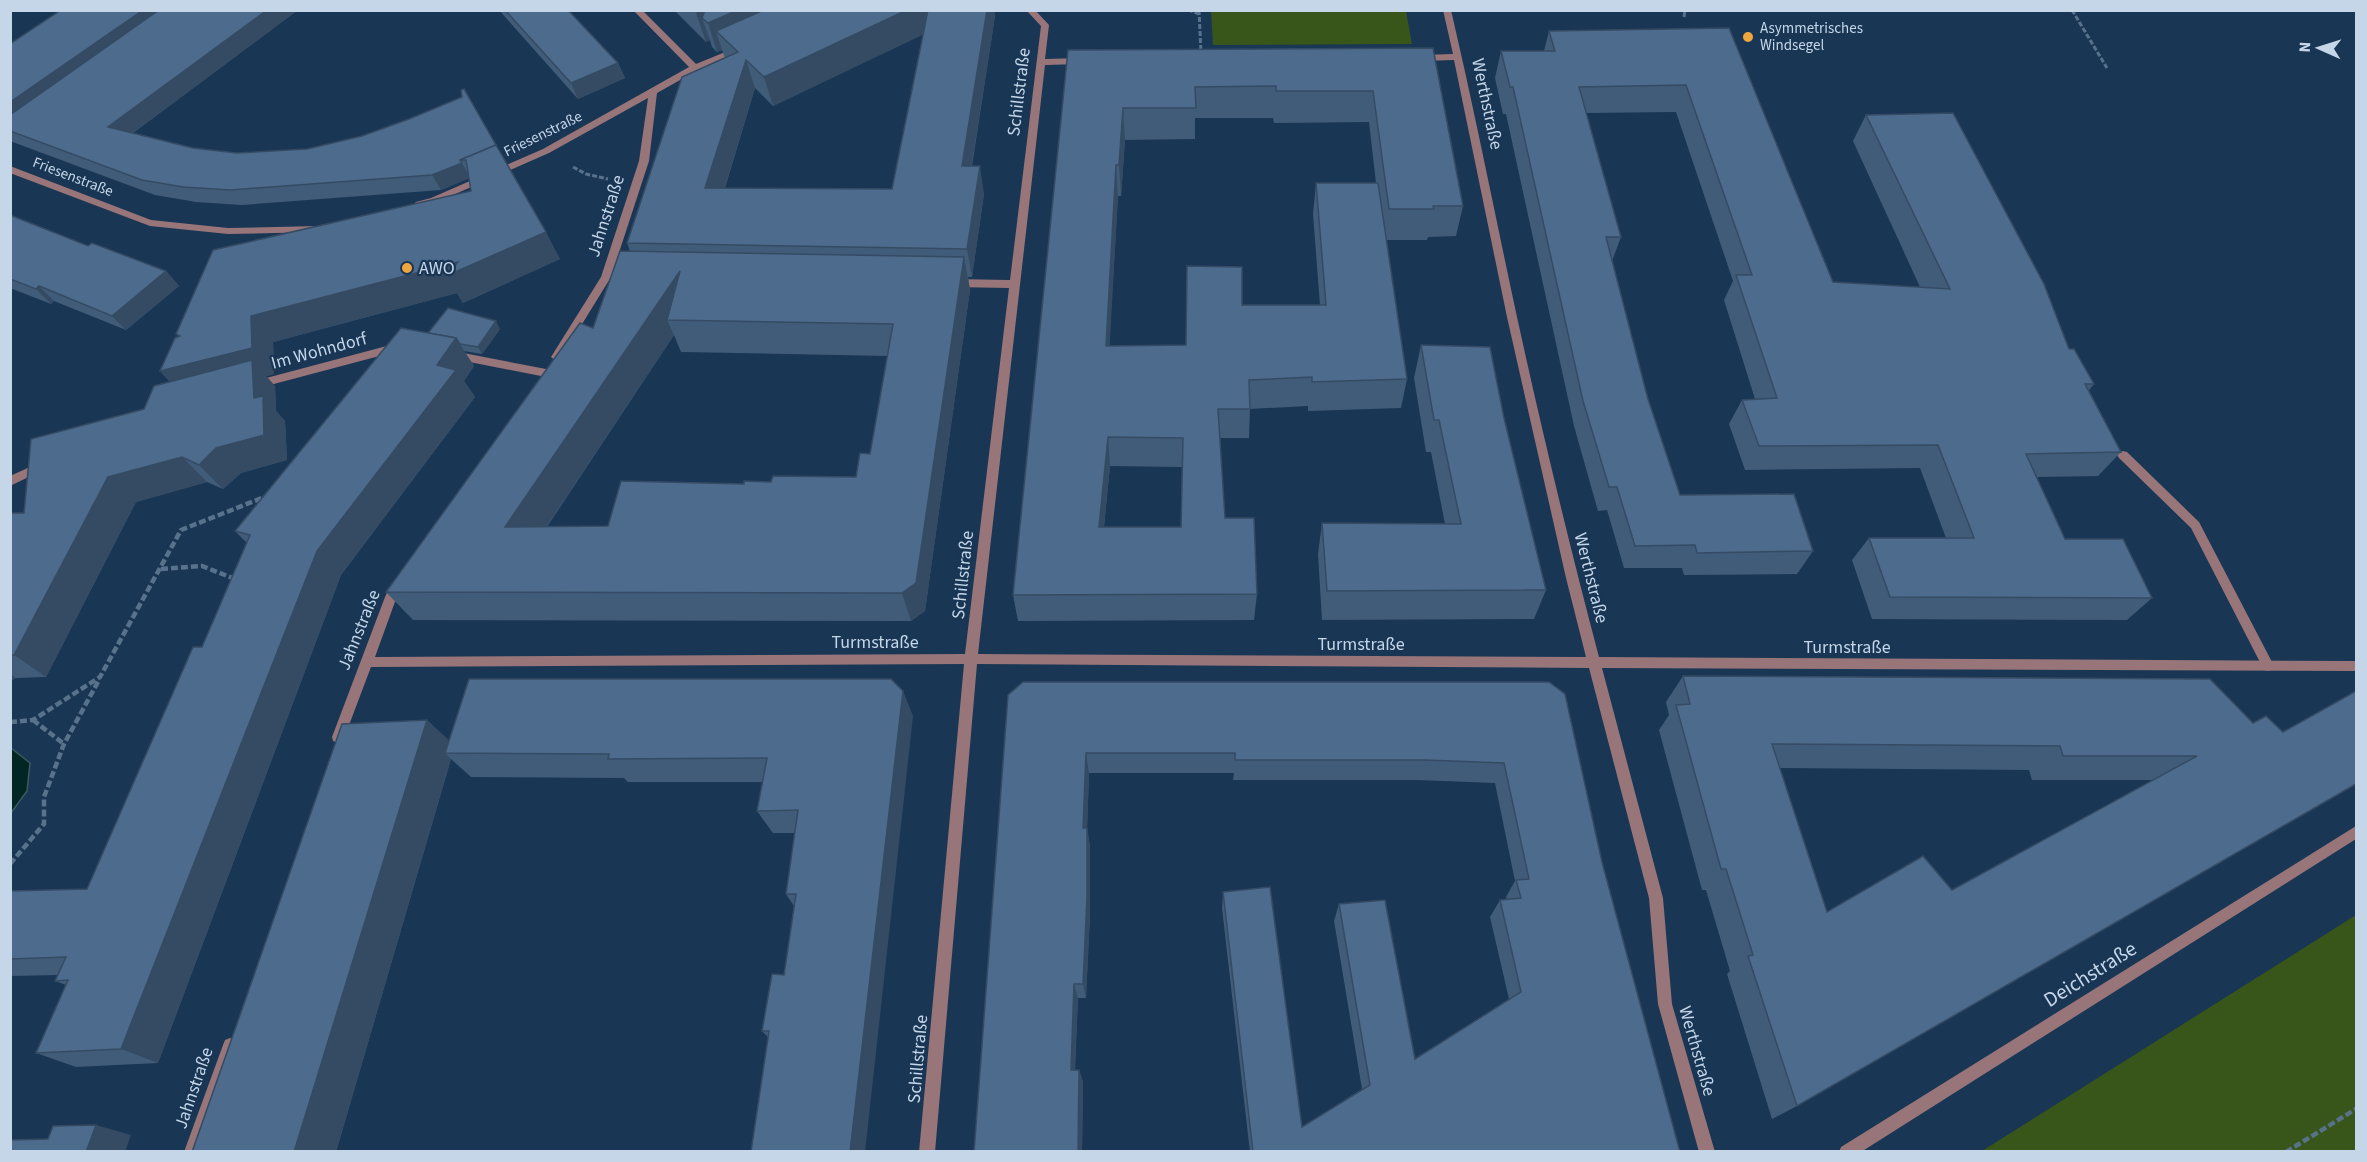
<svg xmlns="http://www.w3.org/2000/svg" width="2367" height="1162" viewBox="0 0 2367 1162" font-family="'Source Sans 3',sans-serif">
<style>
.green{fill:#39561a}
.water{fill:#022624;stroke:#3c5b5f;stroke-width:1.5}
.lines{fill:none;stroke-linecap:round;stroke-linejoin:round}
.path-far1{stroke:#59728c;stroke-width:3;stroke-dasharray:5 2;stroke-linecap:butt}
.path{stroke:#59728c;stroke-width:4.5;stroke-dasharray:7 3;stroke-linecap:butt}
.service{fill:#987578;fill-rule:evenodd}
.minor{fill:#987578;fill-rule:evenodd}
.tertiary{fill:#987578;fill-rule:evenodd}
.wall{fill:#415c79;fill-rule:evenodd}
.shaded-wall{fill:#354b63}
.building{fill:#4c6b8d;stroke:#354b63;stroke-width:1.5;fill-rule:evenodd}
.poi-dot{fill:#f0a63e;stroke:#193655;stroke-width:2}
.labels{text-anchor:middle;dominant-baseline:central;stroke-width:4.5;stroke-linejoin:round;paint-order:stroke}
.far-poi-label{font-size:15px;fill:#c5d6e9;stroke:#193655;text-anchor:start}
.far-street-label{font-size:15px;fill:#c5d6e9;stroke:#193655}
.street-label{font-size:18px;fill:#c5d6e9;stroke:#193655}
.poi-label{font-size:18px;fill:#c5d6e9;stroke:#193655;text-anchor:start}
.near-street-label{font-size:21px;fill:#c5d6e9;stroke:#193655}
</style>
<rect width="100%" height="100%" fill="#193655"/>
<g class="green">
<polygon points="1211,11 1406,11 1412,44 1213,45"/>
<polygon points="2356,915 2356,1151 1982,1151"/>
</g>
<polygon class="water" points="11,748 30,763 27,791 11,813"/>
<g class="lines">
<g class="path-far1">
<polyline points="1188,10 1199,14"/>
<polyline points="1199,10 1201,53"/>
<polyline points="2072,10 2107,68"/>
<polyline points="1684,17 1685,10"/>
<polyline points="573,167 586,174 608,179"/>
<polyline points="265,497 267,496"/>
</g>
<g class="path">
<polyline points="161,569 202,566 235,579"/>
<polyline points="33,720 64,744"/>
<polyline points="10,722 33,720 100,677 181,530 267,496"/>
<polyline points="10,864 44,824 44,797 64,744 99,680"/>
<polyline points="2286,1152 2356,1109"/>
</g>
<polygon class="service" points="2123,451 2127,452 2199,522 2272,662 2274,666 2272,670 2268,671 2264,670 2191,528 2119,458 2117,455 2119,452"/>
<g class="minor">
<polygon points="633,10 642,10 696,64 735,48 741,48 742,50 698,70 657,93 649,161 611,277 560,360 556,361 551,357 601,277 639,161 648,98 549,153 437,202 419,207 414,204 416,202 431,198 543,149 689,67"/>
<path d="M1026 10H1035L1049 25 1045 59 1082 58 1086 61 1082 64 1045 65 978 654 1586 657 1566 578 1507 317 1454 60 1421 61 1417 58 1421 55 1453 54 1443 10H1451C1475 112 1495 215 1517 317 1542 431 1569 544 1599 657L2356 661V671L1602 668 1663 898 1672 1004 1715 1152H1699L1658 1004 1649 898 1589 668 977 664 935 1152H919L964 664 371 667 343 741 338 743 333 741 332 737 385 597C389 589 394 577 404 580L406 584 396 599 375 657 965 654 1009 288 952 287 947 283 952 279 1010 280 1041 26Z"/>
<polygon points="10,166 151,220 228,228 318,226 323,229 318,232 228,234 150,226 10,173"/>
<polygon points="398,343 403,347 402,350 255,389 250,385 255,381"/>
<polygon points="453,351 546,369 551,373 546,377 449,358 448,355 449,352"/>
<polygon points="41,462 47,466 45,469 10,486 10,476"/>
<polygon points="230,1038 235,1040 237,1045 200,1152 184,1152 223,1045 225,1040"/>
</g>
<polygon class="tertiary" points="2356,826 2356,839 1861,1152 1839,1152 1841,1147"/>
</g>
<g class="wall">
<polygon points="61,10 298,10 133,133 193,148 237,153 307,149 362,136 409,119 462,97 560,259 463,303 457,293 273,342 274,374 266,376 275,386 276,411 285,421 287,460 241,473 223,489 207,482 136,502 46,677 16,678 10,681 10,513 24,513 144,409 170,382 160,371 178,336 176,334 471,191 469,178 441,190 242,205 196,202 155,195 10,141 10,44"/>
<polygon points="499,10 568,10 618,63 625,78 578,99"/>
<path d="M674 10H994L995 16 972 166 984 194 972 277H968L970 290 925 611 911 621 413 620 386 592 593 328 630 251 627 243 725 58 722 50 717 52 712 47 710 40 706 42ZM923 34 892 189 725 188 755 88 773 106ZM674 335 681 352 888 356 870 454 856 477 744 484 608 526 547 527Z"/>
<polygon points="1729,28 1833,282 1920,287 1853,141 1866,115 2069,349 2094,384 2089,390 2121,452 2098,476 2036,477 2065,539 2152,598 2127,620 1872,619 1852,560 1869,538 1946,538 1920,468 1745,470 1729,424 1742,400 1755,399 1724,300 1733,281 1676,112 1586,113 1621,237 1612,261 1648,399 1680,495 1813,551 1797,574 1684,575 1682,568 1624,568 1607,510 1598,511 1574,426 1506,114 1503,114 1495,78 1501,51 1544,51 1549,31"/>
<path d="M1433 48 1463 206 1456 236 1428 237 1427 240H1386L1407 379 1401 408 1308 411V406L1250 409 1249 438H1220L1225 518 1257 594 1254 620 1018 621 1013 595 1068 50ZM1195 118H1273L1274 123 1369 122 1376 183H1316L1313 214 1320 305H1242L1186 345 1109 346 1118 196H1121L1125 140 1195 139ZM1110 466 1182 467 1181 527H1104Z"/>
<polygon points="10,215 88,246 166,271 179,286 126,330 54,301 51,304 10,288"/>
<polygon points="500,329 482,354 464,351 474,366 464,381 475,397 341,575 158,1063 76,1067 36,1053 66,985 55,981 58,975 10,976 10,891 87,889 202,647 247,543 235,531 428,333"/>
<polygon points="1421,345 1504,418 1546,590 1534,619 1322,620 1318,554 1322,523 1445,524 1431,452 1426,452 1414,378"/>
<path d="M1683 676 2253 723 1797 1106 1772 1119 1727 974 1730 971 1706 890H1702L1659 730 1669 715 1666 702ZM1780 768 2029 770 2032 780H2153L1952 890 1827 912Z"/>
<polygon points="1549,682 1602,862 1680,1152 1250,1152 1222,908 1223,892 1302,1127 1362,1089 1334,921 1339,904 1415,1059 1509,999 1490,917 1500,900 1507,900 1506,897 1515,881 1495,783 1418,780 1233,780 1234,773 1089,773 1087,829 1090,846 1090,914 1086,998 1078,998 1075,1070 1079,1070 1083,1082 1082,1152 1008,695"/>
<polygon points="913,716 768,1037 762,1031 784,975 794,906 786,894 795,833 773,833 757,811 763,782 628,782 624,778 471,777 451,759 336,1152 192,1152 427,720 449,741"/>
</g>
<g class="shaded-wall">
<polygon points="143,10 176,10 10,127 10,102"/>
<polygon points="267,10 298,10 120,142 108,127"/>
<polygon points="702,10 814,10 716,31 722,50 717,52 708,23 702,18 710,40 706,42 696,13"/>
<polygon points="907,10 932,10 935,29 773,106 764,77"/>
<polygon points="987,10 994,10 995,16 967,194 962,166"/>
<polygon points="746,60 755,88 716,216 705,188"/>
<polygon points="618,63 625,78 578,99 571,83"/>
<polygon points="1123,108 1125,140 1121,196 1119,165"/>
<polygon points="462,163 470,178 441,190 432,175"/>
<polygon points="1116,165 1118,196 1108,375 1106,346"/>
<polygon points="980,166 984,194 972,277 967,249"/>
<polygon points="546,232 560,259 463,303 457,293 273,342 274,374 266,376 275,386 276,411 285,421 287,460 241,473 223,489 199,465 185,397 160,371 251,316"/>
<polygon points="964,257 970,290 925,611 911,621 902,593"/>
<polygon points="166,271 179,286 126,330 112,316"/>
<polygon points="680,271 667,320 674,335 527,556 505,527"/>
<polygon points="39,286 54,301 51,304 36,289"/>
<polygon points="496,321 500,329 482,354 478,347"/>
<polygon points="456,338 474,366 464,381 475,397 341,575 158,1063 121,1049 317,551 437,365"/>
<polygon points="1108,437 1110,466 1101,554 1099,527"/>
<polygon points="182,457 207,482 136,502 46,677 14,655 108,477"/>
<polygon points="10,674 16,678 10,681"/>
<polygon points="903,691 913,716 865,1152 850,1152"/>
<polygon points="427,720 455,746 445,753 451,759 336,1152 294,1152"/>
<polygon points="1086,753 1089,773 1087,829 1090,846 1090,914 1086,998 1083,984 1083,828"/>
<polygon points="1074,984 1078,998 1074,1082 1071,1070"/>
<polygon points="1079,1070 1083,1082 1082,1152 1078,1152"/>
<polygon points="96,1125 131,1135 125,1152 86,1152"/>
</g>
<g class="building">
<polygon points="61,10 143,10 10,102 10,44"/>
<polygon points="159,10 267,10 108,127 193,148 237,153 307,149 362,136 409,119 462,97 461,90 464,89 496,145 460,160 462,163 432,175 230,190 183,187 142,180 10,131 10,115"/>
<polygon points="505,10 568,10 618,63 571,83"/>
<polygon points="705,10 738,10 708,23 702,18"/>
<polygon points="764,10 907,10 764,77 746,60 705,188 892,189 928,10 987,10 962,166 980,166 967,249 627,243 682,77 738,52 716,31"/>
<polygon points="1729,28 1833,282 1950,289 1866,115 1953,113 2044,284 2069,349 2074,349 2094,384 2085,384 2121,452 2026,454 2065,539 2123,539 2152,598 1890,597 1869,538 1974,538 1938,445 1759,446 1742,400 1777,398 1736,275 1752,275 1686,85 1579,87 1621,237 1606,237 1648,399 1680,495 1794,494 1813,551 1697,553 1695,545 1635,546 1617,487 1609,487 1583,401 1513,87 1510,87 1501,51 1555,51 1549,31"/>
<path d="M1433 48 1463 206H1433L1434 209H1389L1373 91H1276V86L1195 87 1196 108H1123L1119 165H1116L1106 346 1186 345 1187 266 1242 267V305H1326L1316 183H1378L1407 379 1312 382V377L1249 380 1250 409H1218L1225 518H1254L1257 594 1013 595 1068 50ZM1108 437 1183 438 1181 527H1099Z"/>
<polygon points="496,145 546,232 446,276 458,262 251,316 252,348 160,371 175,338 180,336 176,334 213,250 471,191 466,160 460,160"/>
<polygon points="10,215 88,246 92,243 166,271 112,316 39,286 36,289 10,279"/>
<path d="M620 251 964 257 916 583 902 593 386 592 580 323 593 328ZM680 271 667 320 893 324 870 454 860 453 856 477 773 476 771 482 744 481V484L621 481 608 526 505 527Z"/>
<polygon points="448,308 496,321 478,347 460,344 456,338 428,333"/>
<polygon points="401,328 456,338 437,365 456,370 317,551 121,1049 36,1053 68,980 55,981 66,957 10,959 10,891 87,889 193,647 202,647 250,535 235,531"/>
<polygon points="1421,345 1490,347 1504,418 1546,590 1327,591 1322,523 1461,524 1439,420 1434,420"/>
<polygon points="252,360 254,398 263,396 264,435 216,448 199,465 182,457 108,477 14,655 10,655 10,513 24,513 31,439 144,409 154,386"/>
<path d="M1683 676 2210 679 2253 723 2266 716 2283 732 2356 691V784L1797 1106 1748 956 1753 955 1726 869H1721L1676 705 1690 704ZM1772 744 2060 746 2063 756H2197L1952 890 1923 856 1827 912Z"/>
<polygon points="469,679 891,679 903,691 850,1152 751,1152 769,1031 762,1031 772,974 784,975 796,894 786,894 798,810 757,811 767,758 608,759 609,754 445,753"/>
<polygon points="1023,682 1549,682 1565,694 1602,862 1680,1152 1253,1152 1223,892 1270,887 1302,1127 1370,1085 1339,904 1385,900 1415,1059 1521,992 1500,900 1521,898 1516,880 1529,879 1504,763 1425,760 1235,760 1235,753 1086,753 1083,828 1087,828 1087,897 1083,984 1074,984 1071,1070 1079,1070 1078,1152 974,1152 1008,695"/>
<polygon points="427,720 294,1152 192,1152 342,724"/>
<polygon points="96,1125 86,1152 10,1152 10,1140 48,1139 53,1126"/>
</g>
<g class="poi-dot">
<circle cx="1748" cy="37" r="6"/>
<circle cx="407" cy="268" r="6"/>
</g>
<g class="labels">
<g class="far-poi-label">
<text x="1760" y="28">Asymmetrisches<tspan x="1760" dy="17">Windsegel</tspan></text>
</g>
<g class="far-street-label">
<text transform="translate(543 134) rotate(-26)">Friesenstraße</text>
<text transform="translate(73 177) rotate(21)">Friesenstraße</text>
</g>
<g class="street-label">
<text transform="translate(1019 92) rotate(-83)">Schillstraße</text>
<text transform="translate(1487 104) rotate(78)">Werthstraße</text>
<text transform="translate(606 216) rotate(-72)">Jahnstraße</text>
<text transform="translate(319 351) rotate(-15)">Im Wohndorf</text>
<text transform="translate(963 575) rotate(-84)">Schillstraße</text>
<text transform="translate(1591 578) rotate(76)">Werthstraße</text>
<text transform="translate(359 630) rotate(-68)">Jahnstraße</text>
<text x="875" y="642">Turmstraße</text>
<text x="1361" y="644">Turmstraße</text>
<text x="1847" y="647">Turmstraße</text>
<text transform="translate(1697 1051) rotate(74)">Werthstraße</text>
<text transform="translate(918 1059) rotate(-85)">Schillstraße</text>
<text transform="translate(194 1088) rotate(-71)">Jahnstraße</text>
</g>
<g class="poi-label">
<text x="419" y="268">AWO</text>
</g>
<g class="near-street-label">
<text transform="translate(2090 974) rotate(-32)">Deichstraße</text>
</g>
</g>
<rect width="2367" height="1162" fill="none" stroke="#c5d6e9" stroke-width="24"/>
<g transform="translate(2319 48) rotate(273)" stroke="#193655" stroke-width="4.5" paint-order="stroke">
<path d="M0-4.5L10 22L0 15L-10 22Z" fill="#c5d6e9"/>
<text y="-9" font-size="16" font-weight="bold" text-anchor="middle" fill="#c5d6e9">N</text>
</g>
</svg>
